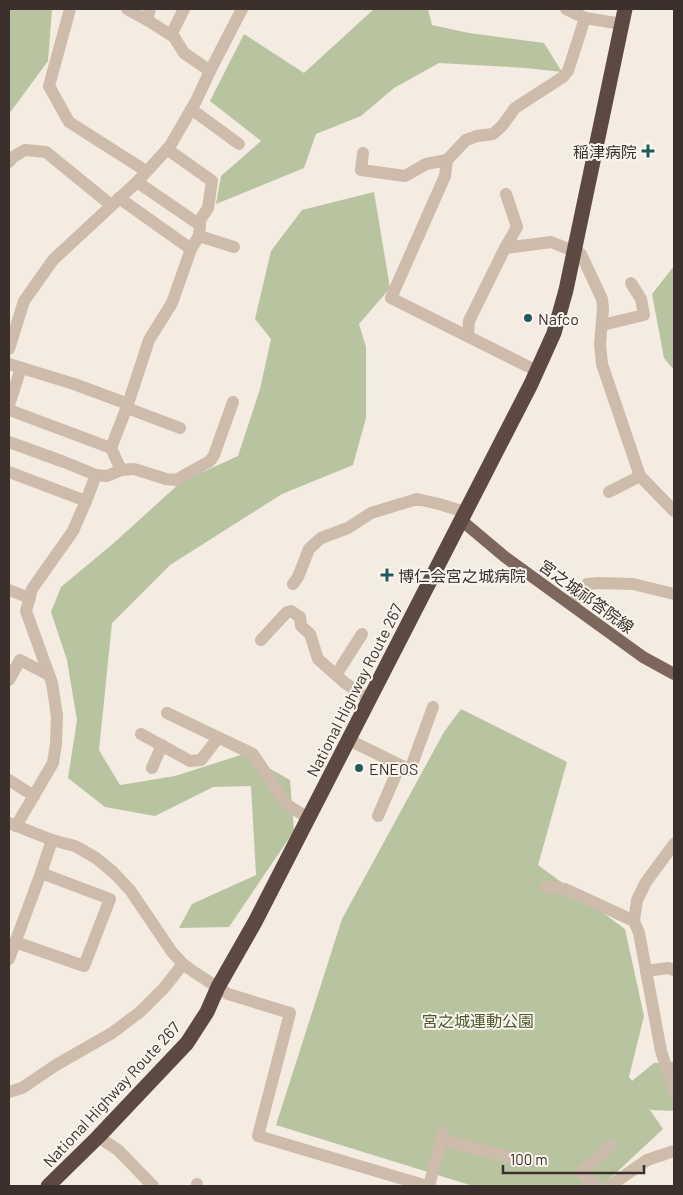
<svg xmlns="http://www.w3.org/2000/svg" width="683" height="1195" viewBox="0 0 683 1195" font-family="Barlow,'Noto Sans JP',sans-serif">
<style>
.green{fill:#b8c4a0}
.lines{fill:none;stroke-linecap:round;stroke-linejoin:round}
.minor{stroke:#cdbbac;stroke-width:12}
.major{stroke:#7d675c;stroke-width:12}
.highway{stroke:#5c4a42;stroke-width:15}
.poi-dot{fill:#1f5a5e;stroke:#fbf5ee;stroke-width:2}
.labels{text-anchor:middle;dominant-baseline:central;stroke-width:4;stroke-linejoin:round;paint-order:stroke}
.poi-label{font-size:16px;fill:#3b302b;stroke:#fbf5ee;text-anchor:start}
.street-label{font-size:16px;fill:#3b302b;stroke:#fbf5ee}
.park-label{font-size:16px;fill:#4a5a2e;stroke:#fbf5ee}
</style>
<rect width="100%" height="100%" fill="#f4ebe1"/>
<g class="green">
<polygon points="9,9 52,9 48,61 9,114"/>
<polygon points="374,9 428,9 432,25 469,33 544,43 562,72 526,68 439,63 394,88 361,116 316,134 304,168 216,204 221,176 261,141 210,101 244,34 304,73"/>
<polygon points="374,192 390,288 359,324 366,347 366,418 353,465 282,494 170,565 112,623 99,750 120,785 175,776 244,754 290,780 294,831 229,927 179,928 192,904 256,875 251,786 213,787 155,816 105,807 68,778 77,720 67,660 51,612 61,587 115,542 181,482 238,456 260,389 271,339 255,319 271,251 302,210"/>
<polygon points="674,266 674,370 664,358 652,294"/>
<polygon points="461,709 567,762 538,865 625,929 644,1016 629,1077 632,1081 654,1063 674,1062 674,1111 651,1110 648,1107 663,1129 602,1186 473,1186 276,1125 342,919 444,732"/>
</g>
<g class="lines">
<g class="minor">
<polyline points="70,9 49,86 69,122 146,171"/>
<polyline points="127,9 147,20"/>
<polyline points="150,9 147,20 174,37 184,53 210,71"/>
<polyline points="566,9 585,18 622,24"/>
<polyline points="171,35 184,9"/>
<polyline points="191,109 239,144"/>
<polyline points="167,149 212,181 208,208 198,223"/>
<polyline points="363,153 361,170 405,176 426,164 447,160"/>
<polyline points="9,162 13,157 25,150 46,152 111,205"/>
<polyline points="119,198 191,249"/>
<polyline points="199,236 234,247"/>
<polyline points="505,248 517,227 506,194"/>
<polyline points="602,325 644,315 641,299 631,283"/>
<polyline points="468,335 469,321 505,248 551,242 581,254 602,299 603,309 600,344 602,364 640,476 674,511"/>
<polyline points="9,349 24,301 53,260 137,182 170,146 196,101 210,71 242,9"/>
<polyline points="9,364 74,384 128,404"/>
<polyline points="537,371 391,298 445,176 447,160 466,140 477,136 493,134 502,126 515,108 563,77 568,71 585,18"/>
<polyline points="9,405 21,368"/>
<polyline points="9,407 12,411 111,448"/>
<polyline points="127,408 180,428"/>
<polyline points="9,442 64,462 96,475 107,476 121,470 111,448 128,404 149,340 172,303 191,249 199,236 200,225 137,182"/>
<polyline points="121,470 134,469 166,479 176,480 210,461 214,455 233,402"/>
<polyline points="9,472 86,501"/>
<polyline points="609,492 640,476"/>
<polyline points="293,584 298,577 309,549 321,538 348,528 371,513 417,499 439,504 465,512"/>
<polyline points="9,590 30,598"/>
<polyline points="572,605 587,584 598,583 633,584 674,594"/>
<polyline points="261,640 287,612 291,611 300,617 301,626 310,634 318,659 345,683 369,699"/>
<polyline points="336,675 362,634"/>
<polyline points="9,680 20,660 49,675"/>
<polyline points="167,713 253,754 286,804 308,818"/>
<polyline points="141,734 190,761 201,760 218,738"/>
<polyline points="349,740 410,770 433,707"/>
<polyline points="152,768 162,745"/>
<polyline points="9,780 34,796"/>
<polyline points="378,816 400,765"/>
<polyline points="9,823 52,840 75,846 96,858 113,872 130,890 172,952 183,964 194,972 228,994 290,1013 258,1136 427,1186"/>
<polyline points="16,826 53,763 56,744 57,716 52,683 26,611 32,589 73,531 86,501 96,475"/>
<polyline points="674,844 646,882 637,900 634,921 639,933 661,1051 674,1091"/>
<polyline points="546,887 565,889 634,921"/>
<polyline points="15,942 84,966 110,899 41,873"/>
<polyline points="9,959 41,873 52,840"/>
<polyline points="646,971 668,968 674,970"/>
<polyline points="9,1092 22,1088 28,1084 56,1065 112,1033 140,1012 164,988 183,964"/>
<polyline points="98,1137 118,1150 153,1186"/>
<polyline points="442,1140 525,1161"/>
<polyline points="197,1186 197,1184"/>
<polyline points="429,1186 443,1133"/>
<polyline points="597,1186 581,1173 611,1145"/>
<polyline points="610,1186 647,1160 674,1151"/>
</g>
<polyline class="major" points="461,520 505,557 643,657 674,674"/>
<polyline class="highway" points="48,1186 98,1137 187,1043 207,1012 218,987 255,922 531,384 554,333 566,290 625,9"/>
</g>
<g class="poi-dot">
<path d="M645.5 143.5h5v5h5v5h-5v5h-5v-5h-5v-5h5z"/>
<circle cx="528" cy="318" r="5"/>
<path d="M384.5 567.5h5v5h5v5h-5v5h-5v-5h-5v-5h5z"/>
<circle cx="359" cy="768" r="5"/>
</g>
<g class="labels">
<g class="poi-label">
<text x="637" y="151" text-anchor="end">稲津病院</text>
<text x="538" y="318">Nafco</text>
<text x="398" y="575">博仁会宮之城病院</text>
<text x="369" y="768">ENEOS</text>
</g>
<g class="street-label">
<text transform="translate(587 596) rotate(36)">宮之城祁答院線</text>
<text transform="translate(354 690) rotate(-63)">National Highway Route 267</text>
<text transform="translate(111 1094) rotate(-47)">National Highway Route 267</text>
</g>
<g class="park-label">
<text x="478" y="1020">宮之城運動公園</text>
</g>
</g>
<rect width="683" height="1195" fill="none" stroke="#3b302b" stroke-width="20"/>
<path d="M503 1165v8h141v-8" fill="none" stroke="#3b302b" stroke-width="2.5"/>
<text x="510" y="1165" font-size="15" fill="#3b302b" stroke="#fbf5ee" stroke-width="4" paint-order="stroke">100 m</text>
</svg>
